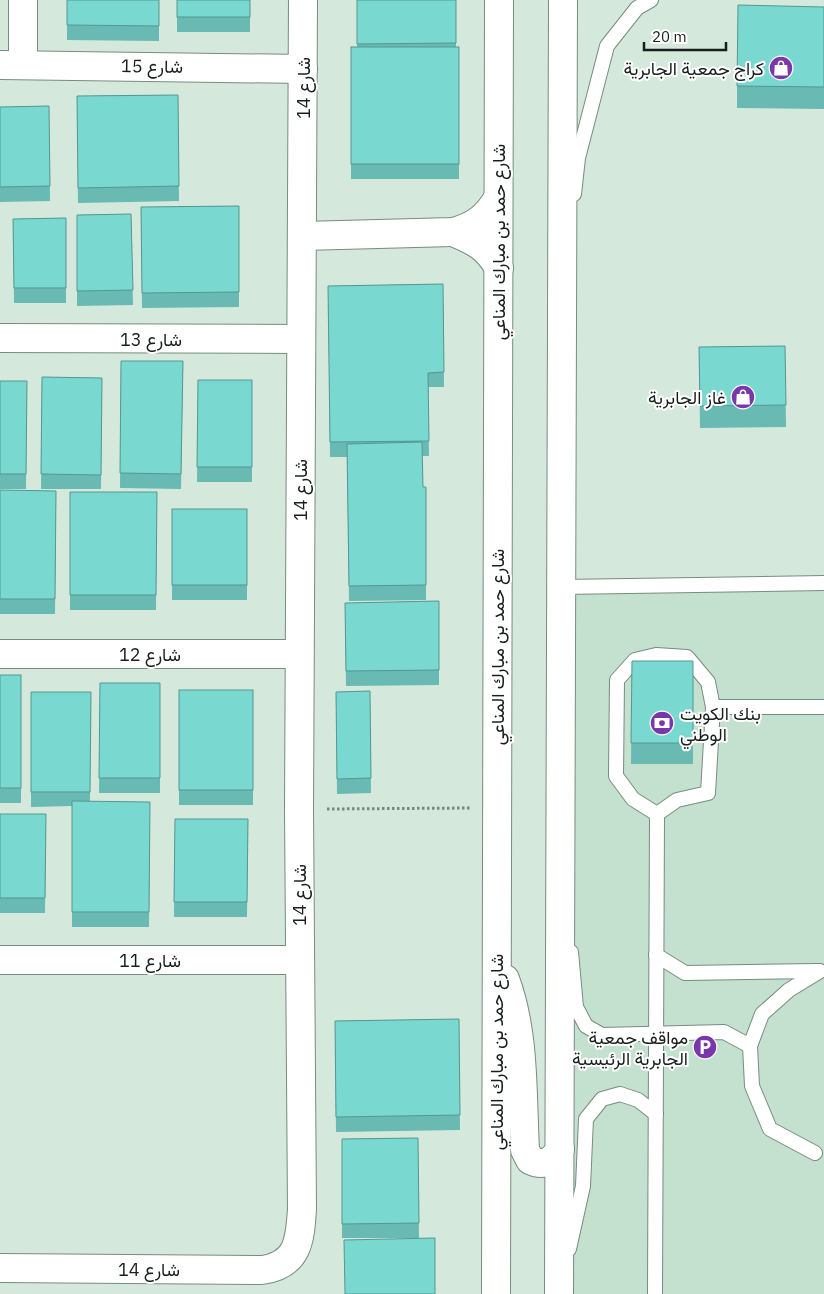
<svg xmlns="http://www.w3.org/2000/svg" width="824" height="1294" viewBox="0 0 824 1294" font-family="'IBM Plex Sans',Vazirmatn,sans-serif">
<style>
.built{fill:#c4e0ce}
.lines{fill:none;stroke-linecap:round;stroke-linejoin:round}
.service-casing{stroke:#788c80;stroke-width:16}
.minor-casing{stroke:#788c80;stroke-width:30}
.tertiary-casing{stroke:#788c80;stroke-width:30}
.path{stroke:#79887f;stroke-width:3;stroke-dasharray:2.5 2.5;stroke-linecap:butt}
.service{stroke:#fff;stroke-width:14}
.minor{stroke:#fff;stroke-width:28}
.tertiary{stroke:#fff;stroke-width:28}
.wall{fill:#68bab3}
.building{fill:#79d8d0;stroke:#559792}
.labels{text-anchor:middle;dominant-baseline:central;stroke-width:4;stroke-linejoin:round;paint-order:stroke}
.street-label{font-size:18px;fill:#181f1b;stroke:#fff}
.poi-label{font-size:18px;fill:#181f1b;stroke:#fff;text-anchor:end}
</style>
<rect width="100%" height="100%" fill="#d4e9dc"/>
<polygon class="built" points="824,586 824,1294 559,1294 561,587"/>
<g class="lines">
<g class="service-casing">
<g id="service">
<polyline points="574,194 578,158 607,46 637,8 651,0"/>
<polyline points="561,587 824,583"/>
<polygon points="656,655 687,657 708,682 713,707 708,793 677,800 657,814 633,799 616,776 617,680 635,660"/>
<polyline points="713,707 824,707"/>
<polyline points="571,952 576,1007 586,1026 602,1035 724,1032 750,1046"/>
<polyline points="656,955 685,973 818,971"/>
<polyline points="815,1153 770,1129 752,1086 750,1046 762,1014 789,990 820,971"/>
<polyline points="569,1249 583,1186 586,1119 602,1099 620,1094 638,1100 656,1114"/>
<polyline points="655,1294 657,814"/>
</g>
</g>
<g class="minor-casing">
<g id="minor">
<polyline points="23,64 23,0"/>
<polyline points="0,65 303,69"/>
<path d="M453 232C475 241 487 247 499 268"/>
<path d="M303 236 453 232C474 227 487 217 498 198"/>
<polyline points="0,338 301,339"/>
<polyline points="0,654 299,654"/>
<polyline points="0,960 299,960"/>
<path d="M0 1268 262 1270C298 1265 300 1241 302 1209L299 809 303 0"/>
</g>
</g>
<g class="tertiary-casing">
<g id="tertiary">
<path d="M505 979C525 1033 522 1093 525 1150L530 1160C544 1167 553 1161 560 1149"/>
<polyline points="496,1294 499,0"/>
<polyline points="559,1294 563,0"/>
</g>
</g>
<polyline class="path" points="327,809 470,808"/>
<use href="#service" class="service"/>
<use href="#minor" class="minor"/>
<use href="#tertiary" class="tertiary"/>
</g>
<g class="wall">
<polygon points="67,0 159,0 159,41 67,40"/>
<rect x="177" y="0" width="73" height="32"/>
<polygon points="357,0 456,0 456,47 459,47 459,179 351,179 351,47 357,47"/>
<polygon points="824,7 824,109 737,108 737,86"/>
<polygon points="178,95 179,201 78,203 77,96"/>
<polygon points="49,106 50,201 0,202 0,107"/>
<polygon points="239,206 239,307 142,308 141,207"/>
<polygon points="131,214 133,305 77,306 77,215"/>
<polygon points="66,218 66,303 14,303 13,219"/>
<polygon points="443,284 444,387 428,387 429,456 422,456 423,487 426,487 426,600 349,601 347,457 330,457 328,286"/>
<polygon points="785,346 786,427 700,428 699,347"/>
<polygon points="121,361 183,361 181,489 120,488"/>
<polygon points="42,377 102,378 101,489 41,489"/>
<polygon points="198,380 252,380 252,482 197,482"/>
<polygon points="0,381 27,381 26,489 0,489"/>
<polygon points="0,490 56,491 55,614 0,614"/>
<polygon points="70,492 157,492 156,610 70,610"/>
<rect x="172" y="509" width="75" height="91"/>
<polygon points="439,601 439,685 346,686 345,603"/>
<polygon points="632,661 693,661 693,764 631,764"/>
<rect x="0" y="675" width="21" height="128"/>
<polygon points="100,683 160,683 160,793 99,793"/>
<rect x="179" y="690" width="74" height="115"/>
<polygon points="370,691 371,793 337,794 336,692"/>
<polygon points="31,692 91,692 90,802 150,802 149,927 72,927 72,806 31,807"/>
<polygon points="0,814 46,814 45,913 0,913"/>
<polygon points="175,819 248,819 247,917 174,917"/>
<polygon points="459,1019 460,1130 336,1132 335,1021"/>
<polygon points="418,1138 419,1238 342,1238 342,1139"/>
</g>
<g class="building">
<polygon points="67,0 159,0 159,26 67,25"/>
<rect x="177" y="0" width="73" height="17"/>
<polygon points="357,0 456,0 456,43 357,44"/>
<polygon points="738,5 824,7 824,87 737,86"/>
<rect x="351" y="47" width="108" height="117"/>
<polygon points="178,95 179,186 78,188 77,96"/>
<polygon points="49,106 50,186 0,187 0,107"/>
<polygon points="239,206 239,292 142,293 141,207"/>
<polygon points="131,214 133,290 77,291 77,215"/>
<polygon points="66,218 66,288 14,288 13,219"/>
<polygon points="443,284 444,372 428,373 429,441 330,442 328,286"/>
<polygon points="785,346 786,405 700,406 699,347"/>
<polygon points="121,361 183,361 181,474 120,473"/>
<polygon points="42,377 102,378 101,475 41,474"/>
<polygon points="198,380 252,380 252,467 197,467"/>
<polygon points="0,381 27,381 26,474 0,474"/>
<polygon points="422,442 423,487 426,487 426,585 349,586 347,444"/>
<polygon points="0,490 56,491 55,599 0,599"/>
<polygon points="70,492 157,492 156,595 70,595"/>
<rect x="172" y="509" width="75" height="76"/>
<polygon points="439,601 439,670 346,671 345,603"/>
<polygon points="632,661 693,661 693,743 631,743"/>
<rect x="0" y="675" width="21" height="113"/>
<polygon points="100,683 160,683 160,778 99,778"/>
<rect x="179" y="690" width="74" height="100"/>
<polygon points="370,691 371,778 337,779 336,692"/>
<polygon points="31,692 91,692 90,792 31,792"/>
<polygon points="72,801 150,802 149,912 72,912"/>
<polygon points="0,814 46,814 45,898 0,898"/>
<polygon points="175,819 248,819 247,902 174,902"/>
<polygon points="459,1019 460,1115 336,1117 335,1021"/>
<polygon points="418,1138 419,1223 342,1224 342,1139"/>
<polygon points="435,1238 435,1294 345,1294 344,1240"/>
</g>
<defs>
<g id="shop-disc" transform="scale(1.25)"><circle r="9.5" fill="#7838ac" stroke="#fff"/><path d="M-5-2.5h2.3a2.7 3.5 0 0 1 5.4 0H5L5.5 6h-11ZM-1.5-2.5h3a1.5 2.3 0 0 0-3 0Z" fill="#fff"/></g>
<g id="bank-disc" transform="scale(1.25)"><circle r="9.5" fill="#7838ac" stroke="#fff"/><path d="M-6-4H6V4H-6ZM0-2.3a2.3 2.3 0 1 0 0 4.6a2.3 2.3 0 1 0 0-4.6Z" fill="#fff"/></g>
<g id="parking-disc" transform="scale(1.25)"><circle r="9.5" fill="#7838ac" stroke="#fff"/><path d="M-3.5-5.5H1a3.5 3.5 0 0 1 0 7H-1V5.5H-3.5ZM-1-3.4V-.6H.8a1.4 1.4 0 0 0 0-2.8Z" fill="#fff"/></g>
</defs>
<g fill-rule="evenodd">
<use href="#shop-disc" x="781" y="68"/>
<use href="#shop-disc" x="743" y="397"/>
<use href="#bank-disc" x="662" y="723"/>
<use href="#parking-disc" x="705" y="1047"/>
</g>
<g class="labels">
<g class="street-label">
<text transform="translate(152 66) rotate(1)">شارع 15</text>
<text transform="translate(303 88) rotate(-90)">شارع 14</text>
<text transform="translate(498 242) rotate(-90)">شارع حمد بن مبارك المناعي</text>
<text x="151" y="339">شارع 13</text>
<text transform="translate(300 490) rotate(-90)">شارع 14</text>
<text transform="translate(497 647) rotate(-90)">شارع حمد بن مبارك المناعي</text>
<text x="150" y="654">شارع 12</text>
<text transform="translate(299 895) rotate(-90)">شارع 14</text>
<text x="150" y="960">شارع 11</text>
<text transform="translate(496 1052) rotate(-90)">شارع حمد بن مبارك المناعي</text>
<text x="149" y="1269">شارع 14</text>
</g>
<g class="poi-label">
<text x="764" y="68">كراج جمعية الجابرية</text>
<text x="726" y="397">غاز الجابرية</text>
<text x="680" y="713" text-anchor="start">بنك الكويت<tspan x="680" dy="21">الوطني</tspan></text>
<text x="688" y="1037">مواقف جمعية<tspan x="688" dy="21">الجابرية الرئيسية</tspan></text>
</g>
</g>
<path d="M644 42v8h82v-8" fill="none" stroke="#181f1b" stroke-width="2.5"/>
<text x="652" y="42" font-size="15" fill="#181f1b" stroke="#ffffff" stroke-width="4" paint-order="stroke">20 m</text>
</svg>
